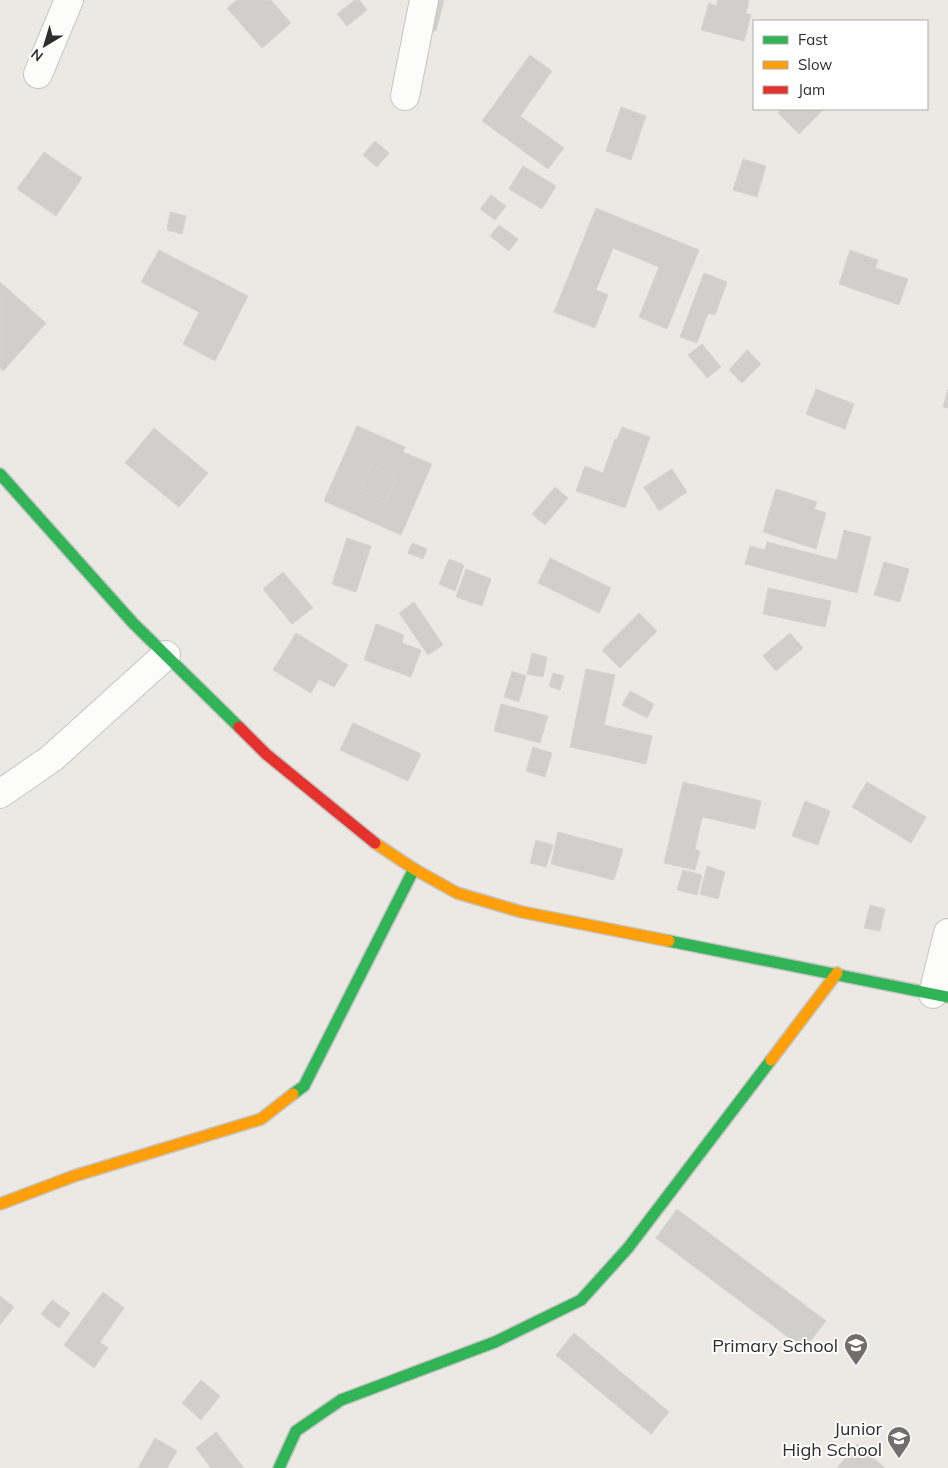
<svg xmlns="http://www.w3.org/2000/svg" width="948" height="1468" viewBox="0 0 948 1468" font-family="Mulish,sans-serif">
<style>
.building{fill:#d1cecb;stroke:#d7d4d0;fill-rule:evenodd}
.lines{fill:none;stroke-linecap:round;stroke-linejoin:round}
.street-casing{stroke:#c5c4c5;stroke-width:30}
.fast-casing{stroke:#c5c4c5;stroke-width:14}
.slow-casing{stroke:#c5c4c5;stroke-width:14}
.jam-casing{stroke:#c5c4c5;stroke-width:14}
.street{stroke:#fcfcfb;stroke-width:28}
.fast{stroke:#30b455;stroke-width:11}
.slow{stroke:#ff9f0a;stroke-width:11}
.jam{stroke:#e5322d;stroke-width:11}
.labels{text-anchor:middle;dominant-baseline:central;stroke-width:4;stroke-linejoin:round;paint-order:stroke}
.poi-label{font-size:18px;fill:#2e2e2e;stroke:#fff;text-anchor:end}
</style>
<rect width="100%" height="100%" fill="#ece8e4"/>
<g class="building">
<polygon points="237,0 271,0 291,23 262,48 227,8"/>
<polygon points="355,0 359,0 367,10 347,26 337,14"/>
<polygon points="429,0 444,0 436,31 423,28"/>
<polygon points="718,0 749,0 746,13 751,15 744,41 701,30 709,3 716,6"/>
<polygon points="530,55 552,71 520,116 564,148 548,169 482,121"/>
<polygon points="621,107 646,116 631,160 606,151"/>
<polygon points="782,109 824,109 799,134 778,113"/>
<polygon points="375,141 389,153 377,167 363,155"/>
<polygon points="44,152 82,178 56,216 17,189"/>
<polygon points="743,159 766,166 757,197 733,190"/>
<polygon points="523,166 556,186 542,209 509,189"/>
<polygon points="491,195 506,206 495,220 480,209"/>
<polygon points="596,208 699,250 667,329 639,317 659,267 613,248 596,290 608,295 595,328 554,312"/>
<polygon points="170,212 186,216 182,234 167,230"/>
<polygon points="499,225 518,239 509,251 490,236"/>
<polygon points="159,250 248,296 215,361 183,344 199,312 141,282"/>
<polygon points="850,250 878,260 875,268 908,279 899,305 839,284"/>
<polygon points="704,273 727,282 715,315 708,313 697,343 680,337"/>
<polygon points="0,282 46,323 3,371 0,368"/>
<polygon points="702,344 721,367 707,378 688,355"/>
<polygon points="747,350 761,364 742,383 729,370"/>
<polygon points="816,389 854,404 845,429 806,414"/>
<polygon points="948,389 948,408 943,407"/>
<path d="M357 426 405 447 403 452 432 464 401 535 324 501ZM370 466 396 478 386 502 360 491Z"/>
<polygon points="622,427 650,437 625,508 576,491 585,466 603,473 615,439 617,439"/>
<polygon points="154,428 208,473 179,507 125,463"/>
<polygon points="370,466 396,478 386,502 360,491"/>
<polygon points="672,469 687,492 659,511 644,487"/>
<polygon points="555,487 568,498 545,525 532,514"/>
<polygon points="776,489 817,502 814,509 826,513 816,549 763,532"/>
<polygon points="844,530 871,537 857,593 745,564 750,546 765,550 767,542 837,560"/>
<polygon points="347,538 371,546 356,592 332,584"/>
<polygon points="412,543 427,549 423,559 408,553"/>
<polygon points="550,558 611,588 599,613 538,583"/>
<polygon points="449,559 464,565 455,591 439,584"/>
<polygon points="884,562 909,569 900,602 874,595"/>
<polygon points="466,569 491,579 482,606 456,597"/>
<polygon points="283,572 313,608 292,624 263,589"/>
<polygon points="768,588 831,601 825,627 763,614"/>
<polygon points="414,602 443,645 428,655 399,613"/>
<polygon points="639,613 657,631 620,668 602,650"/>
<polygon points="376,624 404,635 402,643 421,650 411,677 364,660"/>
<polygon points="296,633 348,665 334,687 319,679 311,693 273,670"/>
<polygon points="790,633 803,648 776,671 763,656"/>
<polygon points="532,653 547,657 543,677 527,674"/>
<polygon points="586,669 615,675 604,725 652,736 646,764 570,747"/>
<polygon points="512,671 526,676 519,702 504,697"/>
<polygon points="553,673 564,676 560,690 549,686"/>
<polygon points="630,691 654,704 647,718 622,705"/>
<polygon points="501,704 548,716 540,743 494,731"/>
<polygon points="353,723 421,754 408,781 340,750"/>
<polygon points="533,747 552,753 545,777 526,771"/>
<polygon points="683,782 761,801 755,829 702,817 695,849 700,851 695,870 664,863"/>
<polygon points="867,782 926,817 911,843 852,807"/>
<polygon points="805,801 830,811 818,845 792,836"/>
<polygon points="558,832 623,849 614,880 551,864"/>
<polygon points="536,840 553,845 546,867 530,863"/>
<polygon points="707,866 725,872 718,899 700,894"/>
<polygon points="683,870 702,875 697,895 677,890"/>
<polygon points="870,905 885,909 880,931 864,928"/>
<polygon points="677,1209 826,1321 804,1349 656,1238"/>
<polygon points="103,1292 124,1308 100,1342 108,1348 94,1368 64,1345"/>
<polygon points="0,1296 14,1307 0,1325"/>
<polygon points="52,1300 70,1313 59,1328 41,1314"/>
<polygon points="574,1333 669,1412 651,1434 556,1355"/>
<polygon points="201,1380 220,1396 201,1420 182,1403"/>
<polygon points="216,1432 244,1468 211,1468 196,1448"/>
<polygon points="155,1438 177,1451 167,1468 138,1468"/>
<polygon points="857,1444 885,1468 837,1468"/>
</g>
<g class="lines">
<g class="street-casing">
<g id="street">
<polyline points="38,74 69,0"/>
<polyline points="405,96 424,0"/>
<polyline points="0,794 52,758 166,655"/>
<polyline points="933,994 948,933"/>
</g>
</g>
<g class="fast-casing">
<g id="fast">
<polyline points="0,474 133,623 239,727"/>
<polyline points="669,941 948,997"/>
<polyline points="293,1094 304,1086 414,869"/>
<polyline points="279,1468 296,1431 341,1400 495,1342 581,1300 628,1248 771,1060"/>
</g>
</g>
<g class="slow-casing">
<g id="slow">
<polyline points="375,843 414,869 457,893 522,912 669,941"/>
<polyline points="771,1060 837,973"/>
<polyline points="0,1204 74,1176 261,1119 293,1094"/>
</g>
</g>
<g class="jam-casing">
<polyline id="jam" points="239,727 266,754 375,843"/>
</g>
<use href="#street" class="street"/>
<use href="#fast" class="fast"/>
<use href="#slow" class="slow"/>
<use href="#jam" class="jam"/>
</g>
<defs>
<g id="school-pin" transform="scale(1.25)"><path d="M0 17L-7.5 6A9.5 9.5 0 1 1 7.5 6Z" fill="#706f6e" stroke="#fff"/><path d="M0-5L7-2L0 1L-7-2ZM-4 1L0 2.5L4 1V4Q0 6-4 4Z" fill="#fff"/></g>
</defs>
<g fill-rule="evenodd">
<use href="#school-pin" x="856" y="1345"/>
<use href="#school-pin" x="899" y="1438"/>
</g>
<g class="labels">
<g class="poi-label">
<text x="838" y="1345">Primary School</text>
<text x="882" y="1428">Junior<tspan x="882" dy="21">High School</tspan></text>
</g>
</g>
<rect x="753" y="20" width="175" height="90" fill="#ffffff" stroke="#ababab"/>
<rect x="763" y="36" width="25" height="8" fill="#30b455" stroke="#ababab"/>
<text x="798" y="45" font-size="15" fill="#2e2e2e">Fast</text>
<rect x="763" y="61" width="25" height="8" fill="#ff9f0a" stroke="#ababab"/>
<text x="798" y="70" font-size="15" fill="#2e2e2e">Slow</text>
<rect x="763" y="86" width="25" height="8" fill="#e5322d" stroke="#ababab"/>
<text x="798" y="95" font-size="15" fill="#2e2e2e">Jam</text>
<g transform="translate(45 45) rotate(218)" stroke="#ffffff" stroke-width="4" paint-order="stroke">
<path d="M0-4L9 19L0 12L-9 19Z" fill="#2e2e2e"/>
<text y="-8" font-size="14" font-weight="bold" text-anchor="middle" fill="#2e2e2e">N</text>
</g>
</svg>
